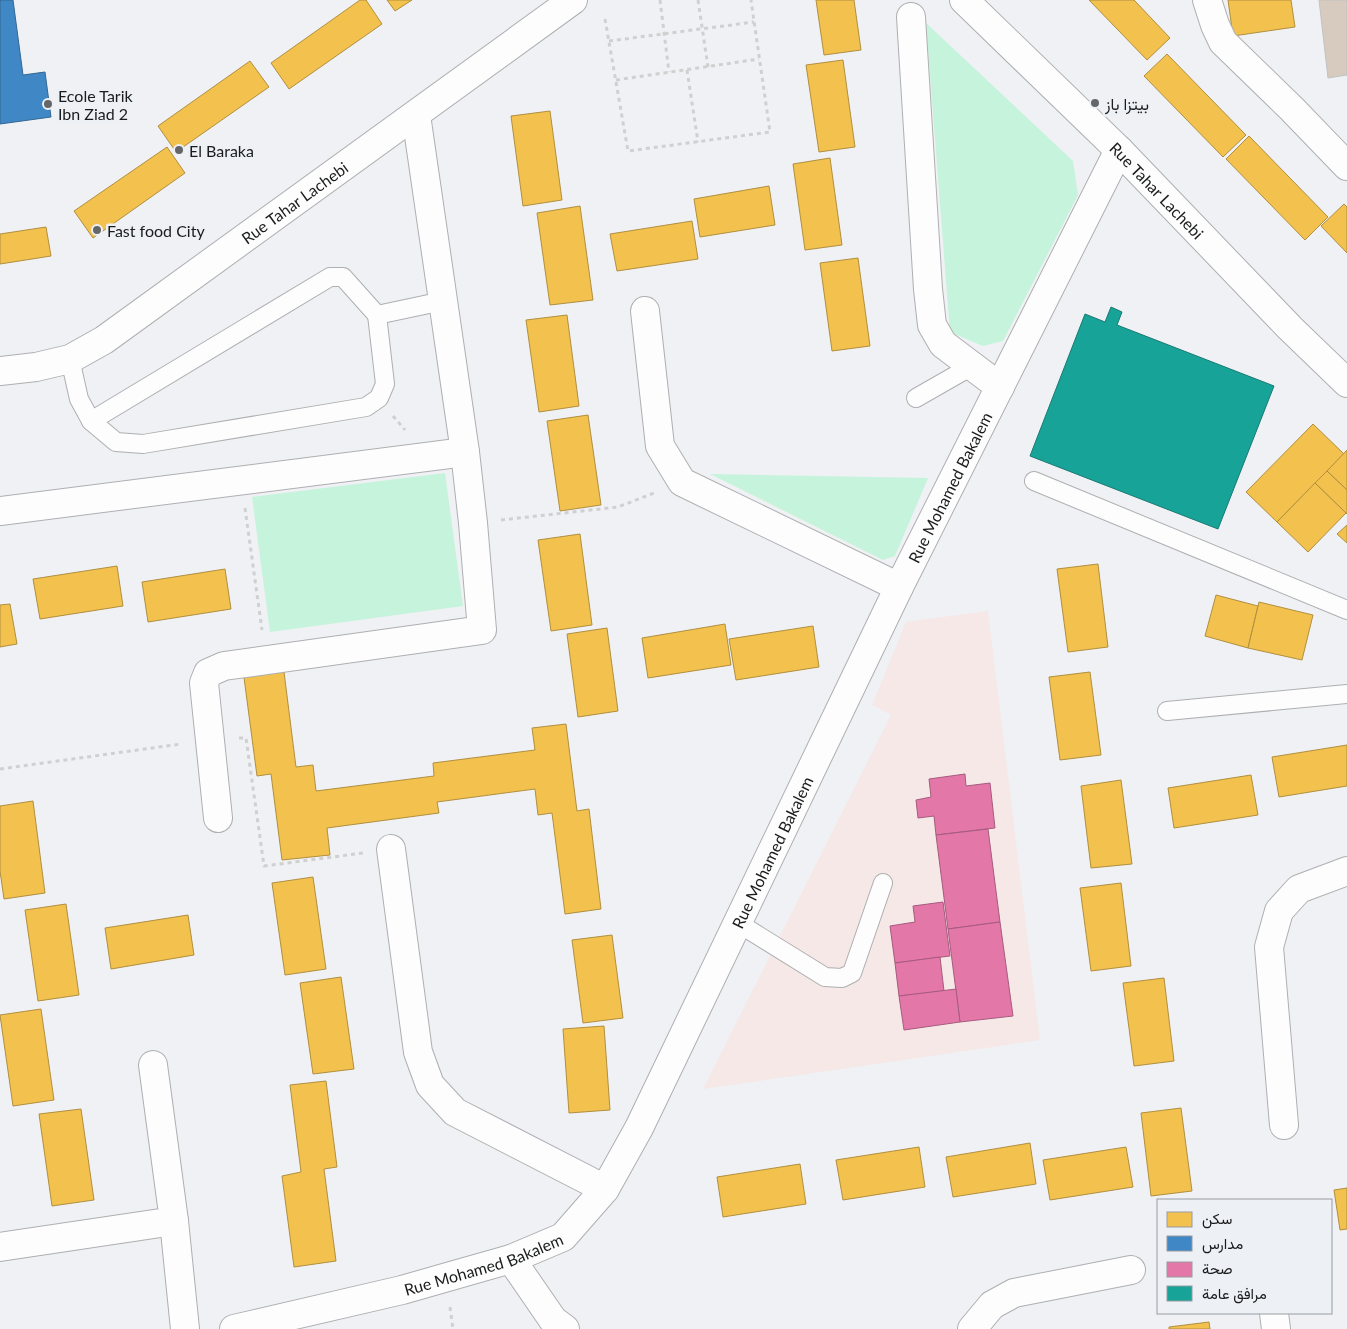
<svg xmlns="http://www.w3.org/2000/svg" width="1347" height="1329" viewBox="0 0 1347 1329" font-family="Lato,Vazirmatn,sans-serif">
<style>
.medical{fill:#f5e8e6}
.green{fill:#c6f3db}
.homes{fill:#f2c14e;stroke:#b18f3f}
.schools{fill:#3f88c5;stroke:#346792}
.health{fill:#e377a8;stroke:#a65b7e}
.public{fill:#17a398;stroke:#187a73}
.building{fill:#d6cbbe;stroke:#c2c2c3}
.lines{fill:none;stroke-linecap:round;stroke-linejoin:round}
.service-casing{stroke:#aeafb1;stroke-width:20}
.minor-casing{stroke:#aeafb1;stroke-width:30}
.tertiary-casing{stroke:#aeafb1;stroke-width:30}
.path{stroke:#d0d0d1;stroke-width:3;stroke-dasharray:4 4;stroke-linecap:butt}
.service{stroke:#fdfdfd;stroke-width:18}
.minor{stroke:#fdfdfd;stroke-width:28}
.tertiary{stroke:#fdfdfd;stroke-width:28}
.poi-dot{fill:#646668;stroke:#edf1f6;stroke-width:2}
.labels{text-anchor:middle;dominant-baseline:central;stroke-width:5;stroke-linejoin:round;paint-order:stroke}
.poi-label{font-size:16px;fill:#191b1c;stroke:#edf1f6;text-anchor:start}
.street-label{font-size:16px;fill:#191b1c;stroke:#edf1f6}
</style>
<rect width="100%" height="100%" fill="#eff1f4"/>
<polygon class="medical" points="988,611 1040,1040 703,1089 891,715 872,705 906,622"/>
<g class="green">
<polygon points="926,23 1073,161 1078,195 1003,341 983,346 950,332"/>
<polygon points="445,473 463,606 270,632 252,497"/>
<polygon points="710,474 928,478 895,556 883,560"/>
</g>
<g class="homes">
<polygon points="360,0 366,0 382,24 289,89 271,63"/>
<polygon points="387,0 412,0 395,11"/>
<polygon points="816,0 854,0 861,50 824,55"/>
<polygon points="1089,0 1134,0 1170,38 1147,60"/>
<polygon points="1228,0 1291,0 1295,27 1233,36"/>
<polygon points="1167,54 1246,135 1223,157 1144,76"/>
<polygon points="843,60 855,147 819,152 806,65"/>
<polygon points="250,61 269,87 176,152 158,126"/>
<polygon points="550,111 562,200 523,206 511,116"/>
<polygon points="1249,136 1328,217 1305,240 1226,159"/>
<polygon points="167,147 185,173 93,238 74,211"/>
<polygon points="830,158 842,245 805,250 793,164"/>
<polygon points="769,186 775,225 700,237 694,199"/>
<polygon points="1344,204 1347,207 1347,253 1321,226"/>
<polygon points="580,206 593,300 550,305 537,213"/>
<polygon points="692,221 698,259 617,271 610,234"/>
<polygon points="46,227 51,256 0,264 0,234"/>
<polygon points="858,258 870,346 832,351 820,263"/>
<polygon points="567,315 579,406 539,412 526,320"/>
<polygon points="588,415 601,505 560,511 547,421"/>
<polygon points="1313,424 1344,454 1277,522 1246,492"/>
<polygon points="1347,450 1347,490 1327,471"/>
<polygon points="1327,471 1347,490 1347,514 1315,483"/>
<polygon points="1315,483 1346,513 1308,552 1277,522"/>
<polygon points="1347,525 1347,543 1337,534"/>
<polygon points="580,534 592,625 551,631 538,540"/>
<polygon points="1098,564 1108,647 1068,652 1057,569"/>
<polygon points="117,566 123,606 40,619 33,579"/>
<polygon points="225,569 231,609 148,622 142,582"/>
<polygon points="1216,595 1258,606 1248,648 1205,636"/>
<polygon points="1259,602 1313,615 1302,660 1248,648"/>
<polygon points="10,604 17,644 0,647 0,605"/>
<polygon points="725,624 731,665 648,678 642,638"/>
<polygon points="813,626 819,667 736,680 729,639"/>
<polygon points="607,628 618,711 578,717 567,634"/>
<polygon points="283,664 296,767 313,765 316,791 434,776 433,763 535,750 532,728 566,724 577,811 589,809 601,909 565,914 552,813 538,815 535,789 437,802 439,813 327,828 330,855 282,860 271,774 257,776 243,670"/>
<polygon points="1090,672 1101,755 1060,760 1049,677"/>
<polygon points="1347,745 1347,786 1279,797 1272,757"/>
<polygon points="1251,775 1258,815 1174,828 1168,788"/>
<polygon points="1121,780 1132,864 1091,868 1081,786"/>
<polygon points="33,801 45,893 4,899 0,871 0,806"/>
<polygon points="313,877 326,969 285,975 272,883"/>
<polygon points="1121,883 1131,966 1091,971 1080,888"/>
<polygon points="66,904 79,995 38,1001 25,910"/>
<polygon points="188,915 194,955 111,969 105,928"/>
<polygon points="612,935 623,1018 583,1023 572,940"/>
<polygon points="341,977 354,1069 313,1074 300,983"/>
<polygon points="1164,978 1174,1061 1134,1066 1123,983"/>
<polygon points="41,1009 54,1100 13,1106 0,1015"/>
<polygon points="604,1026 610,1110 569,1113 563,1029"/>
<polygon points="326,1081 337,1167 324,1169 336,1261 294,1267 282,1176 301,1172 290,1085"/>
<polygon points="1181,1108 1192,1191 1151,1196 1141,1113"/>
<polygon points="81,1109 94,1200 52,1206 39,1114"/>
<polygon points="1030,1143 1036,1184 953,1197 946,1157"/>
<polygon points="919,1147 925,1187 843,1200 836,1160"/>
<polygon points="1126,1147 1133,1187 1050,1200 1043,1160"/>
<polygon points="800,1164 806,1204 723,1217 717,1177"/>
<polygon points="1347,1188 1347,1229 1340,1230 1334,1190"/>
<polygon points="1209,1322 1210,1329 1169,1329 1169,1327"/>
</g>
<polygon class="schools" points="0,0 13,0 23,75 45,72 51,117 0,124"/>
<g class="health">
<polygon points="965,774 966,786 990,783 995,828 936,835 934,816 918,818 916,800 931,797 929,779"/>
<polygon points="988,829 1000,922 948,929 936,835"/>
<polygon points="943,902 950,956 895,963 890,926 915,922 913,906"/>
<polygon points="1000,922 1013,1016 960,1022 948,929"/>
<polygon points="940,957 944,991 899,996 895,963"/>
<polygon points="956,989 960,1022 904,1030 899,996"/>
</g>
<polygon class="public" points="1111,307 1122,312 1117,325 1274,386 1218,529 1030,456 1085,314 1105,322"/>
<polygon class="building" points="1319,0 1347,0 1347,75 1328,78"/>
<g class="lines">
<g class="service-casing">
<g id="service">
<polyline points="70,359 79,399 91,421 116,442 143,444 366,407 379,398 385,384 377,315"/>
<polyline points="916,398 972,366"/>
<polyline points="91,421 330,277 343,277 377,315 443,301"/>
<polyline points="1034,481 1347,610"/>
<polyline points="1167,711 1347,694"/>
<polyline points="738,923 825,977 842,978 852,973 883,883"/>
</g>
</g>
<g class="minor-casing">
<g id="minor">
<polyline points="1207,0 1215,25 1223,42 1292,109 1347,166"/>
<polyline points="911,17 928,289 932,325 943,344 1000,387"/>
<polyline points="645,311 660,446 682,482 899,587"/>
<polyline points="0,511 465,452"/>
<polyline points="218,818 204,683 208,673 224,666 482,630 473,523 465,452 416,115"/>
<polyline points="391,849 418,1052 430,1085 455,1112 605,1189"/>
<polyline points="153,1065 174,1221 185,1329"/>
<polyline points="1284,1125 1269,947 1279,911 1299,889 1347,871"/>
<polyline points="0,1247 174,1221"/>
<polyline points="511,1259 553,1320 565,1329"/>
<polyline points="1274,1313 1276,1329"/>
<path id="s1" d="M234 1329 402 1290 451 1276 511 1259 563 1237 605 1189 639 1128 899 587 1119 150"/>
<polyline points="972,1329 992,1305 1014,1293 1131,1270"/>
</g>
</g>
<g class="tertiary-casing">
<g id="tertiary">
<path id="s2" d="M964 0 1119 150 1290 328 1347 383"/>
<path id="s3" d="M0 371 36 367 70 359 104 340 573 0"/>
</g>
</g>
<g class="path">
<polyline points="660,0 669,72"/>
<polyline points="698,0 708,67"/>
<polyline points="605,19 628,151 770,132 751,0"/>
<polyline points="609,41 754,22"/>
<polyline points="687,70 698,142"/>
<polyline points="616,80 759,59"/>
<polyline points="393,416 405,430"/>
<polyline points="245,508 262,630"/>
<polyline points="501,520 618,507 654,493"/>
<polyline points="239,738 246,738 264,866 363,853"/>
<polyline points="0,769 181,744"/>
<polyline points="450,1307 453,1329"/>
</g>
<use href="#service" class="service"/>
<use href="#minor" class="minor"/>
<use href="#tertiary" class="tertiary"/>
</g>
<g class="poi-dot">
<circle cx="1095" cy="103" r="5"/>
<circle cx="48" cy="104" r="5"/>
<circle cx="179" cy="150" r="5"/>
<circle cx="97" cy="230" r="5"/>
</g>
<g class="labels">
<g class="poi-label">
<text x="58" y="95">Ecole Tarik<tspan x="58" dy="18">Ibn Ziad 2</tspan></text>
<text x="1105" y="103">بيتزا باز</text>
<text x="189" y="150">El Baraka</text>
<text x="107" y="230">Fast food City</text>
</g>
<g class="street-label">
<text stroke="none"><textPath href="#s2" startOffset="271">Rue Tahar Lachebi</textPath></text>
<text stroke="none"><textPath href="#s3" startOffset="345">Rue Tahar Lachebi</textPath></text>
<text stroke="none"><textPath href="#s1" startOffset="1188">Rue Mohamed Bakalem</textPath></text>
<text stroke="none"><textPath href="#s1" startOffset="782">Rue Mohamed Bakalem</textPath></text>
<text stroke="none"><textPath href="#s1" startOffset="258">Rue Mohamed Bakalem</textPath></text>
</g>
</g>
<rect x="1157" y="1199" width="175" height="115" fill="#edf1f6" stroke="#989b9f"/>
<rect x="1167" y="1212" width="25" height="15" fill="#f2c14e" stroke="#989b9f"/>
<text x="1202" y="1224" font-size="15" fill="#191b1c">سكن</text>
<rect x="1167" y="1236" width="25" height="15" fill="#3f88c5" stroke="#989b9f"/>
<text x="1202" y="1249" font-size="15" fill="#191b1c">مدارس</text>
<rect x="1167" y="1262" width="25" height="15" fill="#e377a8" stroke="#989b9f"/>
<text x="1202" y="1274" font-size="15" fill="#191b1c">صحة</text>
<rect x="1167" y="1286" width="25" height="15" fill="#17a398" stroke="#989b9f"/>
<text x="1202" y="1299" font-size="15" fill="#191b1c">مرافق عامة</text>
</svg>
